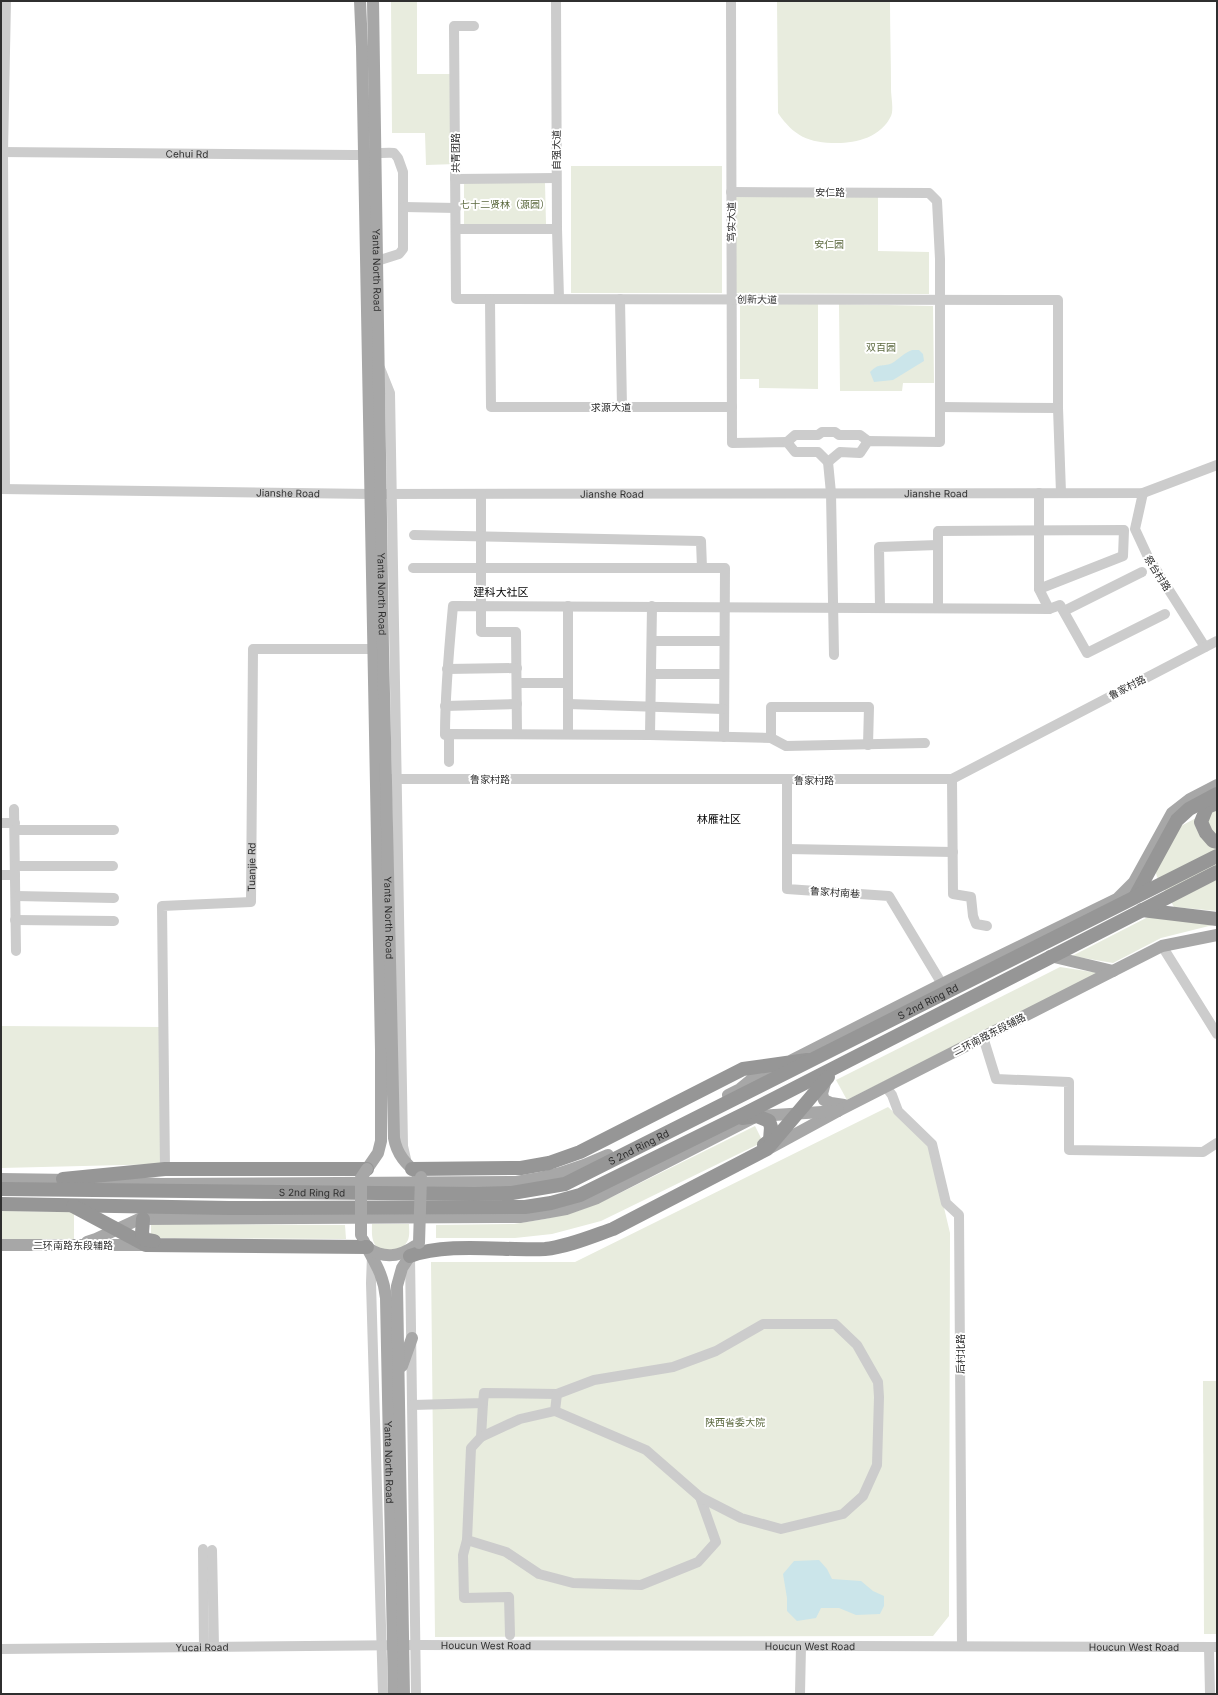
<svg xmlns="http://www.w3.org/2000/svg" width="1218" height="1695" viewBox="0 0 1218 1695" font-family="Inter,'Noto Sans SC',sans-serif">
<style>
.green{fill:#e8ecde}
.water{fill:#cbe5ea}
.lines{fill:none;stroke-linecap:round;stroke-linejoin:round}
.minor{stroke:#ccc;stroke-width:10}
.major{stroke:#a7a7a7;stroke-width:12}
.highway{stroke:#969696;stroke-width:14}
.major-bridge{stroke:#a7a7a7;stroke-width:12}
.labels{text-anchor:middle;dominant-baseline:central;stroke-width:4;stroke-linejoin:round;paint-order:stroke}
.street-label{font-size:10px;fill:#2f2f2f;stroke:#fff}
.park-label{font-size:10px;fill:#5b693f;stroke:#fff}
.neighbourhood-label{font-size:11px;fill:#000;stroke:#fff}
</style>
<rect width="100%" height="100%" fill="#fff"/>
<g class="green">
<polygon points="391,1 417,1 417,74 455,74 456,164 426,165 425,133 392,133"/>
<path d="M777 1H890C890 30 891 60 891 89 891 97 894 110 891 116 881 137 857 143 837 143 808 143 794 136 778 113Z"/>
<rect x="571" y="166" width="151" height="127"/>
<polygon points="464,183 545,183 546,224 464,224"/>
<polygon points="734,196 878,196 878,251 929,252 929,294 734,293"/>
<polygon points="740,303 818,304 818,389 759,388 759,379 740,379"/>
<polygon points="839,304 933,306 934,383 903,383 902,391 840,391"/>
<polygon points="1217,807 1217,911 1174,907 1157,877 1155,869 1179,827"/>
<polygon points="1150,916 1217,924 1161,938 1113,963 1072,956"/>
<polygon points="1060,967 1099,973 847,1100 836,1080"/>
<polygon points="1,1026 164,1027 165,1164 1,1168"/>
<polygon points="888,1107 929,1144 950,1233 949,1616 933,1636 435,1637 431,1262 575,1262"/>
<polygon points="755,1126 763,1142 601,1221 552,1234 515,1238 436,1238 436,1225 514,1224 545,1219 578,1211 612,1197"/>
<polygon points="1,1211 74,1212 74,1242 1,1241"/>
<polygon points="151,1224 345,1225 346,1239 153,1238 151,1236"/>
<path d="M372 1224H409C409 1229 410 1235 408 1240 403 1252 385 1255 376 1246 371 1240 372 1231 372 1224Z"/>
<polygon points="1203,1381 1217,1381 1217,1634 1204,1634"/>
</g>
<g class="water">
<path d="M912 350H919L923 354 924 361 893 380 874 382 870 372C879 363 880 367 890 364 896 362 903 353 912 350Z"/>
<polygon points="819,1560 827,1569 832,1579 861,1581 873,1591 884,1596 884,1606 880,1614 856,1615 839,1608 821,1608 816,1618 797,1621 787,1611 787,1598 783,1574 794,1561"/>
</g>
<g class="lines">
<g class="minor">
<polyline points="556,1 557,229 559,298"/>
<polyline points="731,1 732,443 787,442 795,452 818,452 828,462 831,493 834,655"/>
<polyline points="474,26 454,26 456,299 1058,300 1058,408 940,407"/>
<path id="s1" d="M1 152 354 155C367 155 381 152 394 153L398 158 403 172V249L399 254 377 261"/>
<polyline points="455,179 556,178"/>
<polyline points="731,192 929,193 937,201 940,259 940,442 868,441 860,453 840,452 828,462"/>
<polyline points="404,207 456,208"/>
<polyline points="456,229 557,229"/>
<polyline points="490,299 491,407 732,407"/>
<polyline points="620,299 622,407"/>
<polyline points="380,368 390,393 403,1146 406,1159"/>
<polyline points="1058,408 1061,493"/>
<polyline points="787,442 795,435 818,435 822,432 835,432 839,435 860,435 868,441"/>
<path id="s2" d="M1 489 372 494 1143 493 1217 465"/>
<polyline points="5,489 3,152 6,1"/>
<polyline points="1039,493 1039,589 1049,609"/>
<polyline points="1143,493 1135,529 1148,557 1205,647"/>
<polyline points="481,494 481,632 516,632 517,734"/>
<polyline points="414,535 701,541 702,568"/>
<polyline points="413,568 725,568 724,737"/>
<polyline points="568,606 568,734"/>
<polyline points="880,607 879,547 938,545"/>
<polyline points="938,608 938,531 1124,530 1123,556 1039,589"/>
<polyline points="1064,611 1142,572"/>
<polyline points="652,641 724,641"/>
<polyline points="447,669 517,668"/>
<polyline points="651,674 724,674"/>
<polyline points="517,683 568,683"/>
<polyline points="568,704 723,709"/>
<polyline points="445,706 517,704"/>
<path d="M449 734 445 735C445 691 449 649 453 606L1049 609 1060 605 1087 653 1165 614"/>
<polyline points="650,735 652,606"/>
<polyline points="771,738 771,707 869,707 868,745"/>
<polyline points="449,762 449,734 650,735 771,738 786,746 925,743"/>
<polyline points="379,779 952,779 1217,641"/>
<polyline points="952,779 953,894 971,897 973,916 976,924 987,926"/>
<polyline points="787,780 787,889 889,896 942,984"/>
<polyline points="14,809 16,951"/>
<polyline points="1,823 15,823"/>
<polyline points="15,830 114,830"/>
<polyline points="787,849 953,852"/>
<polyline points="15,866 113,866"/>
<polyline points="1,875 15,875"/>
<polyline points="16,896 114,898"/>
<polyline points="15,920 114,921"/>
<polyline points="1162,946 1217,1034"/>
<polyline points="983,1037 996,1079 1069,1082 1069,1150 1203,1152 1217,1143"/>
<polyline points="886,1087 892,1095 898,1111 932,1144 946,1203 959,1215 962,1646"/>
<path id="s3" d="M165 1169 162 906 251 902 253 649H373"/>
<polyline points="372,1256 371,1283 383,1694"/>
<polyline points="410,1256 416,1694"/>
<polyline points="483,1403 481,1437 471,1448 467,1540 506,1552 539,1574 573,1583 641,1585 698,1562 716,1542 700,1497"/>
<polyline points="413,1405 483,1403 484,1393 557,1394"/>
<polyline points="481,1437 520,1419 555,1411 646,1450 700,1497 741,1518 781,1529 843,1514 863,1496 877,1465 879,1397 878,1382 857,1345 835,1324 763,1324 716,1351 673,1367 594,1380 557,1394 555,1411"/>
<polyline points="467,1540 463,1555 464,1598 509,1597 510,1635"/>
<polyline points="203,1549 204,1646"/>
<polyline points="212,1550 214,1646"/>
<polyline points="1209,1647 1210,1694"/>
<path id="s4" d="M1 1649 415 1645 1217 1647"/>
<polyline points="800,1694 801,1646"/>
</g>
<g class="major">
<polyline points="360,1 362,47 381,1050 381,1141 378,1153 367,1169"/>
<path id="s5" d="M373 1 383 649 394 1138C397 1155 406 1164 419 1175"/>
<polyline points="1050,956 1113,971"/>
<polyline points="792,1060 942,984 1117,899 1134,882 1172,813 1190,799 1217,785"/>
<polyline points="826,1079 822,1094 824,1100 831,1103 844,1105"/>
<polyline points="728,1095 740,1089 751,1080 780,1066"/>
<polyline points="770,1148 838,1111 1162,946 1217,935"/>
<polyline points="1,1179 72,1180"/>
<path d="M97 1181 160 1184 516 1182C549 1178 578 1169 608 1155"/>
<polyline points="143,1219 497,1217 520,1217 544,1213 566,1209 597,1198 757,1116 838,1111"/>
<path id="s6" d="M363 1240C374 1262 383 1272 386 1298L394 1694"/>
<polyline points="87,1242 96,1239 148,1215"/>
<polyline points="1,1245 146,1245"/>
<path d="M368 1248C384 1259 399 1257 415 1246"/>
<polyline points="402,1366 412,1338"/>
<polyline points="404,1694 397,1286 402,1268 415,1248"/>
</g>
<g class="highway">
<polyline points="1217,803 1207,807 1201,822 1206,833 1213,841 1217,842"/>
<polyline points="1136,895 1177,820 1189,809 1217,794"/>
<polyline points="1142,910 1217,919"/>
<polyline points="742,1118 757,1116 769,1121 771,1127 770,1140 764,1145"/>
<polyline points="412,1169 521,1168 549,1163 580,1152 743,1069 807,1060"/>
<polyline points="63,1179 165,1169 367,1169"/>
<path id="s7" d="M1 1189 475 1194 512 1193 565 1184 1217 856"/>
<polyline points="1,1204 229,1208 525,1207 551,1203 580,1195 748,1112 1217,872"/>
<polyline points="73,1206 146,1245 367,1247"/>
<polyline points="143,1219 142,1233 144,1239 154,1241"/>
<path d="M410 1256C447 1242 505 1251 545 1249 567 1247 593 1236 613 1229L767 1149 828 1077"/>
</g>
<g class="major-bridge">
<polyline points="361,1235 361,1178 367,1169"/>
<polyline points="419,1243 421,1177"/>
</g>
</g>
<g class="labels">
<g class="street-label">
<text transform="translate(556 150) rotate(-90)">自强大道</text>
<text stroke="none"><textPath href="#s1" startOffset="186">Cehui Rd</textPath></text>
<text transform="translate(455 153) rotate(-90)">共青团路</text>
<text x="830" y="192">安仁路</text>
<text transform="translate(731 222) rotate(-90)">笃实大道</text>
<text stroke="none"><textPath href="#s5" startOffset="269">Yanta North Road</textPath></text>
<text transform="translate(757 299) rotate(1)">创新大道</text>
<text x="611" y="407">求源大道</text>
<text stroke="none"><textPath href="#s2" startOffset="287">Jianshe Road</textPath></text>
<text stroke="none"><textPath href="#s2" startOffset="935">Jianshe Road</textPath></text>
<text stroke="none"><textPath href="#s2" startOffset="611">Jianshe Road</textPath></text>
<text transform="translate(1158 573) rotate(58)">祭台村路</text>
<text stroke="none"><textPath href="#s5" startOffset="593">Yanta North Road</textPath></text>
<text transform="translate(1127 687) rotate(-27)">鲁家村路</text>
<text x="490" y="779">鲁家村路</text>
<text x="814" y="780">鲁家村路</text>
<text stroke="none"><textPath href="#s3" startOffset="387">Tuanjie Rd</textPath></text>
<text transform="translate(835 892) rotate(4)">鲁家村南巷</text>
<text stroke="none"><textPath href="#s5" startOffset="917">Yanta North Road</textPath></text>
<text stroke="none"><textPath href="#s7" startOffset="971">S 2nd Ring Rd</textPath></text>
<text transform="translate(989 1034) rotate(-27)">二环南路东段辅路</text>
<text stroke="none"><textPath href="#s7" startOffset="647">S 2nd Ring Rd</textPath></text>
<text stroke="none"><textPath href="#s7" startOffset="311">S 2nd Ring Rd</textPath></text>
<text x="73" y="1245">二环南路东段辅路</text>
<text transform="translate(960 1354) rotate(-90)">后村北路</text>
<text stroke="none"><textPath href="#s6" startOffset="227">Yanta North Road</textPath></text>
<text stroke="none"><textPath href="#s4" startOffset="485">Houcun West Road</textPath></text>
<text stroke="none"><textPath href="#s4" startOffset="201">Yucai Road</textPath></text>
<text stroke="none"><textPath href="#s4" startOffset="809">Houcun West Road</textPath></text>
<text stroke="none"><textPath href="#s4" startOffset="1133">Houcun West Road</textPath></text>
</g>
<g class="park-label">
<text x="505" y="204">七十二贤林（源园）</text>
<text x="829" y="244">安仁园</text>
<text x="881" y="347">双百园</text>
<text x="735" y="1422">陕西省委大院</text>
</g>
<g class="neighbourhood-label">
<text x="501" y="592">建科大社区</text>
<text x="719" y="819">林雁社区</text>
</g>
</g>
<rect width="1218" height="1695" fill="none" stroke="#2f2f2f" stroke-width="4"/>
</svg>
